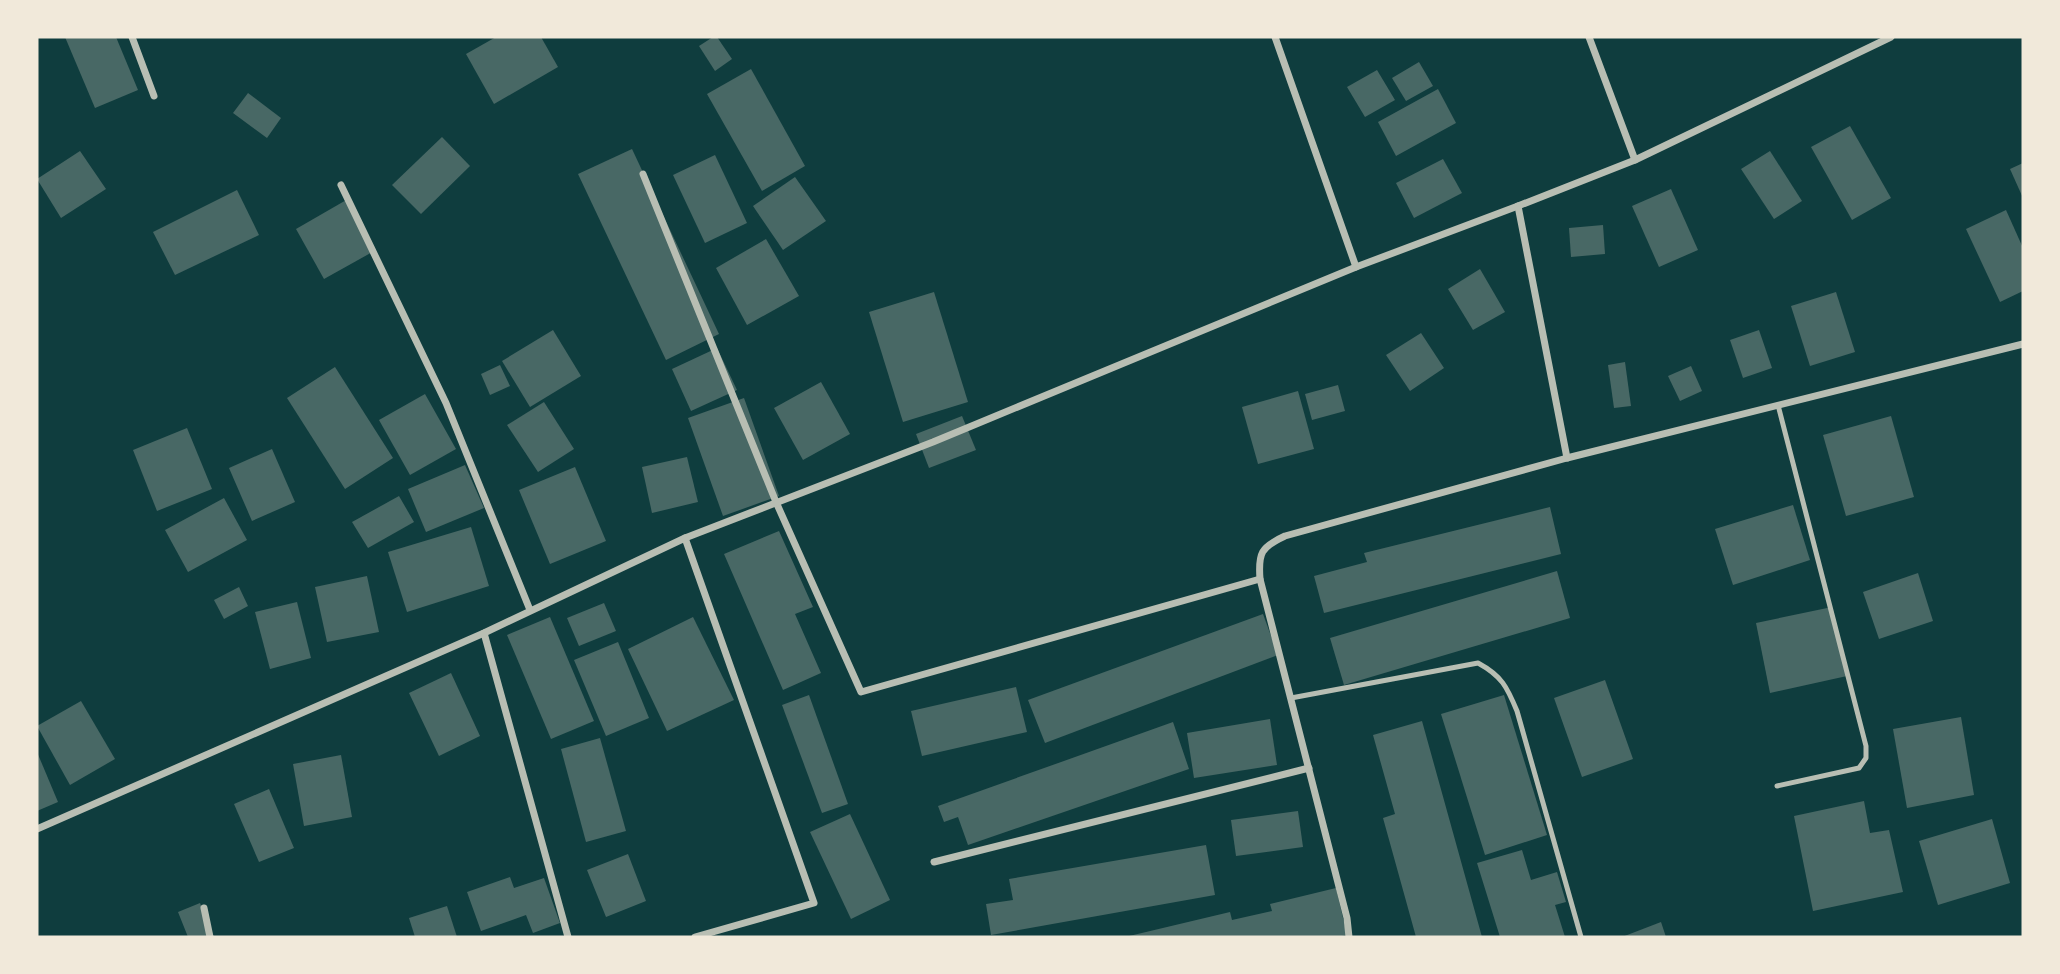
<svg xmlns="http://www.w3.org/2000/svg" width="2060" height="974" viewBox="0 0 2060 974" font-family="Jost,sans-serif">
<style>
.building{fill:#486865}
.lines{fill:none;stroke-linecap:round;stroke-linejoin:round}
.service{stroke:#b8beb3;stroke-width:5}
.minor{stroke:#b8beb3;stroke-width:7}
</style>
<rect width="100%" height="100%" fill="#0f3d3e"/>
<g class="building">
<polygon points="65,37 116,37 138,90 95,108"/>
<polygon points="496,37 541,37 558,67 494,104 466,54"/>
<polygon points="713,37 717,37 732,59 715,71 699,46"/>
<polygon points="1419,62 1433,86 1406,101 1392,78"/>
<polygon points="751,69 805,166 762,191 707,94"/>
<polygon points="1377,70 1395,100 1365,117 1347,87"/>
<polygon points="1438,89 1456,123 1396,156 1378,122"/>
<polygon points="248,93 281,118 267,138 233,113"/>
<polygon points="1850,126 1891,198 1852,220 1811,147"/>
<polygon points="442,137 470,166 421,214 392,185"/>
<polygon points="632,149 719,334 666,360 578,174"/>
<polygon points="80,151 106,189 61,218 37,179"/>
<polygon points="1770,151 1802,201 1774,219 1741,169"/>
<polygon points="715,155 747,223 705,243 673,175"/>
<polygon points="1443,159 1462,193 1414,218 1396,183"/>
<polygon points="2023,163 2023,198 2010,169"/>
<polygon points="795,177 826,221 783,250 753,206"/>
<polygon points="1671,189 1698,250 1659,267 1632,206"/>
<polygon points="237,190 259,235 175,275 153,232"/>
<polygon points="348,199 376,250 324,279 296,229"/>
<polygon points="2006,210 2023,248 2023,291 2000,302 1966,229"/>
<polygon points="1603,225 1605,254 1571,257 1569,228"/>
<polygon points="766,239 799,296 747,325 716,268"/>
<polygon points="1480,269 1505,312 1473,330 1448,289"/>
<polygon points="934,292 968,402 903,422 869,312"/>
<polygon points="1836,292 1855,352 1810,366 1791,306"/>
<polygon points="553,330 581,376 530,407 502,361"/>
<polygon points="1759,330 1772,368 1743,378 1730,340"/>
<polygon points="1421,333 1444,368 1410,391 1386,355"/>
<polygon points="717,348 737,390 691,411 672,369"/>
<polygon points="1625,362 1631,406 1614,408 1608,365"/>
<polygon points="500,365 510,386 490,395 481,374"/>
<polygon points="1691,366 1702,391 1680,401 1668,376"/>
<polygon points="335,367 393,458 345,489 287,398"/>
<polygon points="821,382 850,434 803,460 774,408"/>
<polygon points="1338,385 1345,411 1312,420 1305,394"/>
<polygon points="1298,391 1314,449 1258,464 1242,407"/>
<polygon points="425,394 456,449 410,475 379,420"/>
<polygon points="744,398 779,496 723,516 688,418"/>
<polygon points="544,402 574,449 538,472 507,425"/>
<polygon points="962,416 976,450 929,468 916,434"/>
<polygon points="1891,416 1914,497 1846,516 1823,435"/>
<polygon points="187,428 212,489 157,511 133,450"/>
<polygon points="272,449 295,502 252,521 229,468"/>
<polygon points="687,457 698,502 652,513 642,467"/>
<polygon points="465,465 484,508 426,532 408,489"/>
<polygon points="575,467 606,541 550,564 519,490"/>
<polygon points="399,496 414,522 368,548 352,522"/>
<polygon points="224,498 247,540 188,572 165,530"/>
<polygon points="1793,505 1810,560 1733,585 1715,529"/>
<polygon points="1550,507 1561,554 1324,613 1314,576 1367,562 1364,553"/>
<polygon points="471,527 489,586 407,612 388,552"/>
<polygon points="779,531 813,607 795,614 821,673 783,690 724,554"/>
<polygon points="1557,571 1570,618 1344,685 1330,638"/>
<polygon points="1918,573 1933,621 1879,639 1863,592"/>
<polygon points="367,576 379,632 327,642 315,587"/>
<polygon points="239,587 248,606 224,619 214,600"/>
<polygon points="297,602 311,658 270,669 255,612"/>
<polygon points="604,603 616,631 579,646 567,618"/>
<polygon points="1832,607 1847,676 1770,693 1756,623"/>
<polygon points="1263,614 1278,655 1045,743 1028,700"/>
<polygon points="550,617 594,721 551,739 507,635"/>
<polygon points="693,617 734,700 667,731 628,649"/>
<polygon points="618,642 649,718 606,736 574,660"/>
<polygon points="451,673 480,736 439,756 409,693"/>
<polygon points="1605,680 1633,759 1582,777 1554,698"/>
<polygon points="1016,687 1027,732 922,756 911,711"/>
<polygon points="809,695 848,804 822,813 782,705"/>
<polygon points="1504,695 1547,835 1485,855 1441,714"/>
<polygon points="81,701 115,759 70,785 37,726"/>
<polygon points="1961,717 1974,795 1907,808 1893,729"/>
<polygon points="1270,719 1277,765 1194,778 1187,733"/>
<polygon points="1422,721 1482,937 1416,937 1383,818 1395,814 1373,735"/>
<polygon points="1173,722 1189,769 968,845 958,817 944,822 938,806"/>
<polygon points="600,738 626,831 586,842 561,749"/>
<polygon points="37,752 58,802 37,811"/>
<polygon points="341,755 352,817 304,826 293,764"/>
<polygon points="269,789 294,848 259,862 234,804"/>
<polygon points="1864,801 1870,833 1889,830 1903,892 1813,911 1794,816"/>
<polygon points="1298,811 1303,847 1236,856 1231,820"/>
<polygon points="850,814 890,900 851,919 810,832"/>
<polygon points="1992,819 2010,883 1938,905 1919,841"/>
<polygon points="1206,845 1215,895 991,935 986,904 1013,900 1009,879"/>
<polygon points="1522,850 1531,880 1557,872 1566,902 1555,905 1565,937 1500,937 1477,863"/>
<polygon points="628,854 646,901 606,917 587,870"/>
<polygon points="510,877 514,888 544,878 560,923 533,933 526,915 481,931 467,892"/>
<polygon points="1336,888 1347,935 1337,937 1125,937 1230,912 1232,920 1272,911 1270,904"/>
<polygon points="200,903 214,937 188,937 178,912"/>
<polygon points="447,906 457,937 415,937 409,918"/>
<polygon points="1661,922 1666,937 1622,937"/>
</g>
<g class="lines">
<g class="service">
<path d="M1291 698 1478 663C1502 676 1507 687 1517 711L1581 937"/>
<polyline points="1777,786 1859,768 1866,758 1866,746 1778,405"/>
</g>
<g class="minor">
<polyline points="132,37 154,96"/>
<polyline points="1275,37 1356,267"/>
<polyline points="1589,37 1635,160"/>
<polyline points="643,174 776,502 861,692 1260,579"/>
<polyline points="341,185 446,403 530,610"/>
<polyline points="1518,206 1567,458"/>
<polyline points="685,538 933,442 1356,267 1518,206 1635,160 1891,37"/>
<polyline points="484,633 568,937"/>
<polyline points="37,829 484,633 685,538 814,903 695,937"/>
<polyline points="934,862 1309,768"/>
<polyline points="204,908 210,937"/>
<path d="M1349 937 1347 918 1260 579C1258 553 1261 547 1285 536L1567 458 2023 344"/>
</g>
</g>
<rect width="2060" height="974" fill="none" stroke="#f1e9da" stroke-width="77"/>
</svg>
